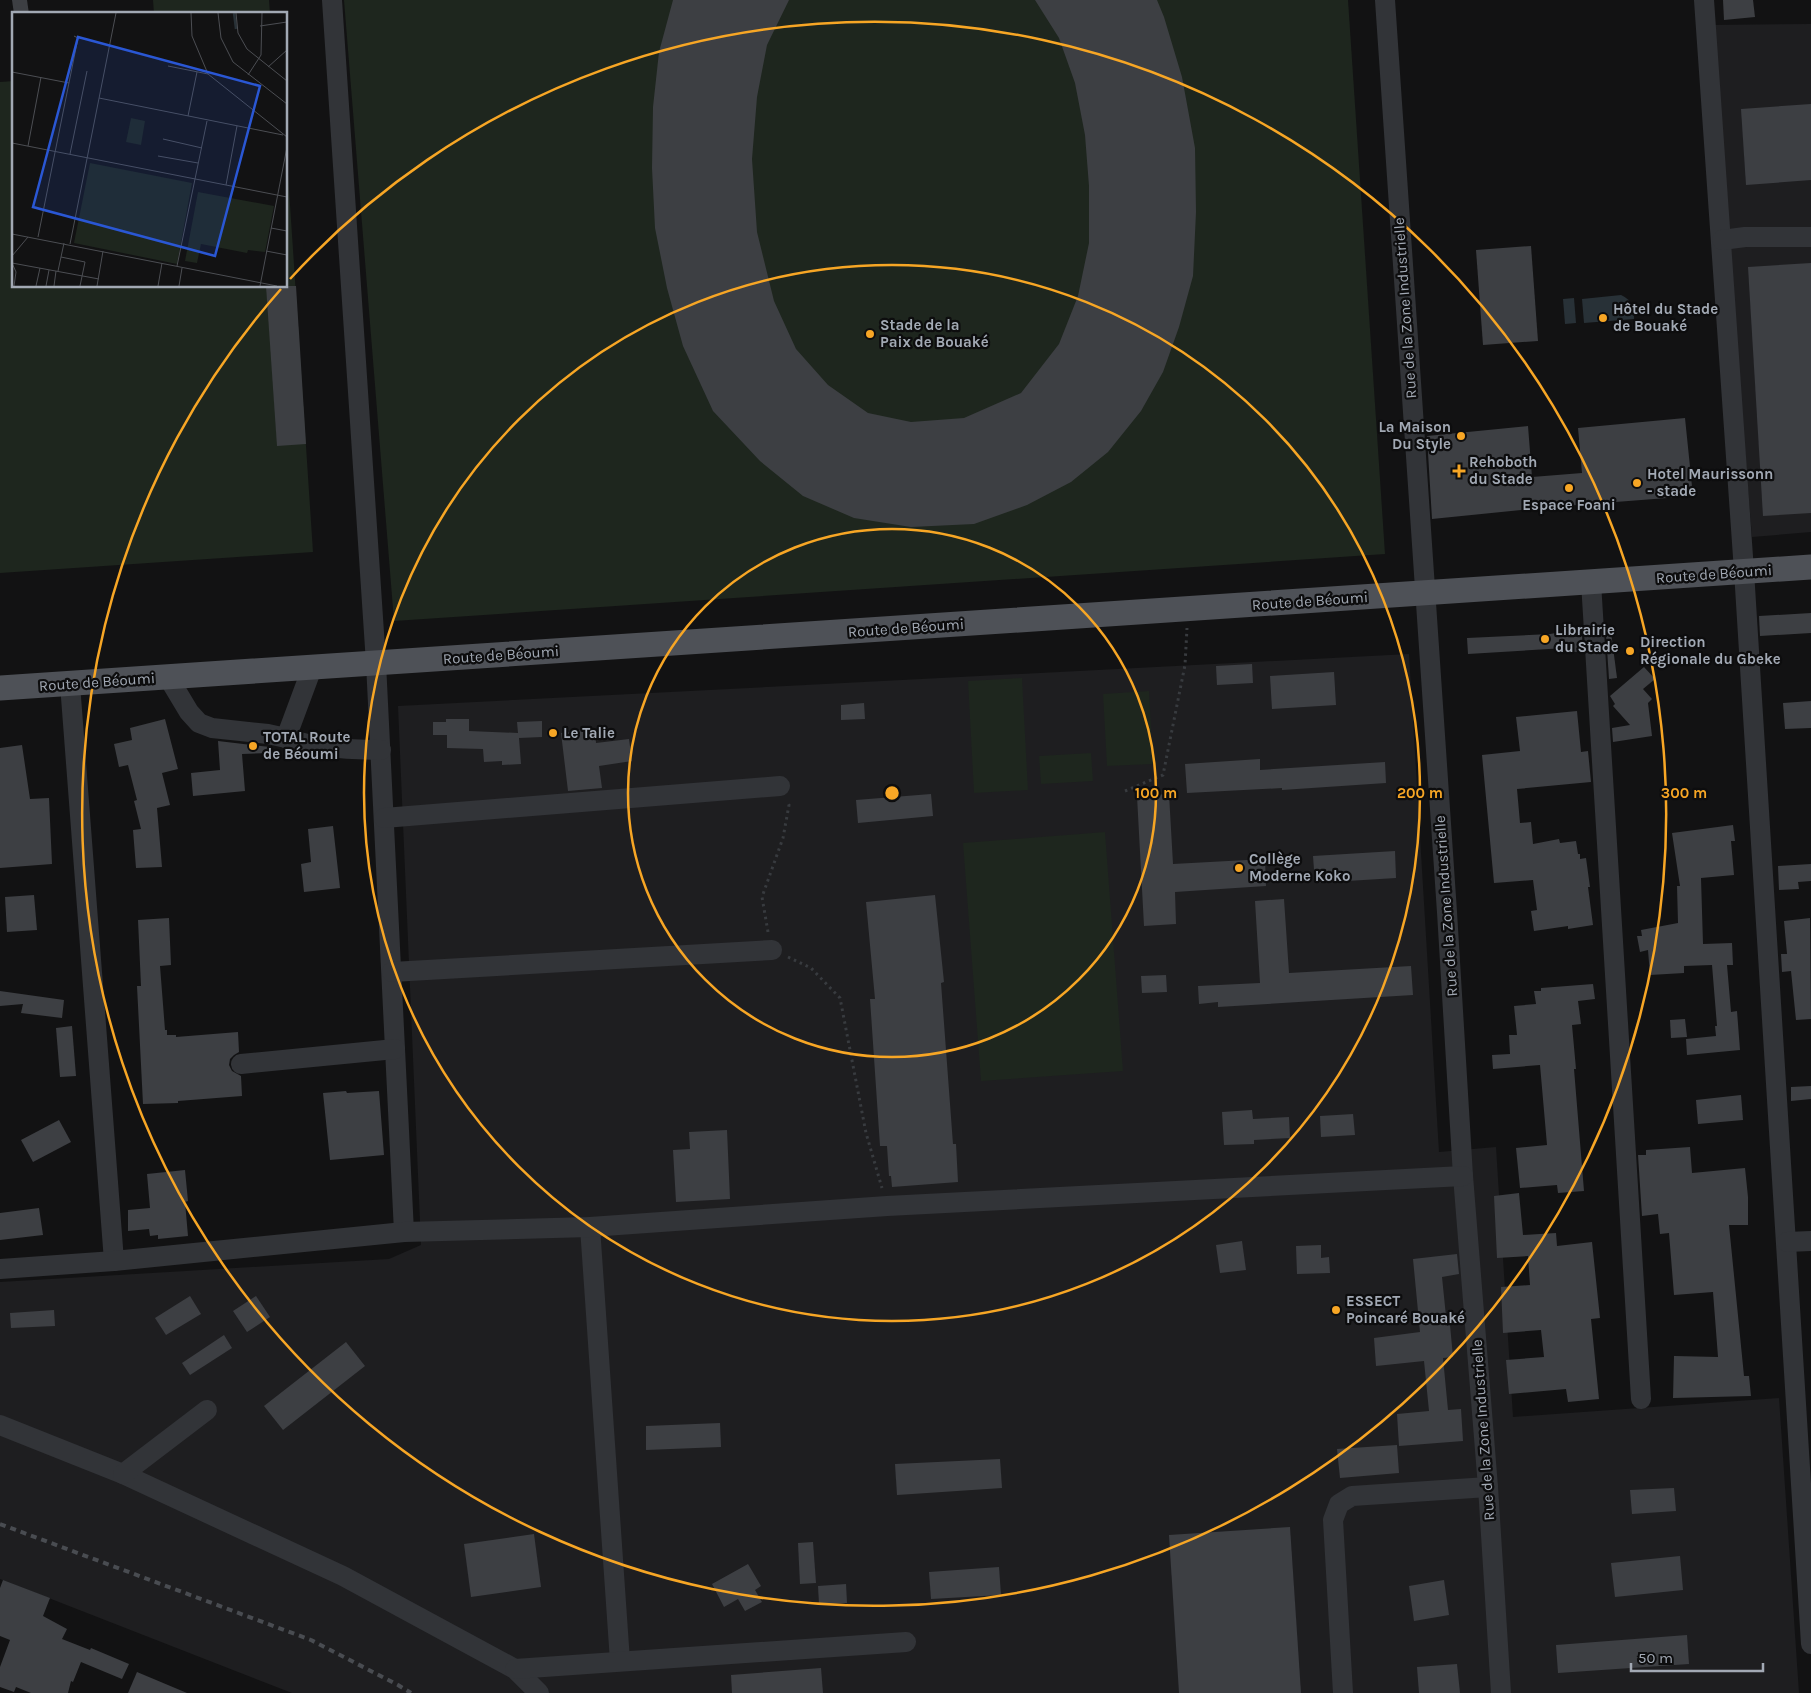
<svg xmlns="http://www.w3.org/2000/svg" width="1811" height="1693" viewBox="0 0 1811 1693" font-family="Karla,sans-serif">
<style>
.built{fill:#1e1e20}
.green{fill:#1e261e}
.water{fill:#283137}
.building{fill:#3d3f43}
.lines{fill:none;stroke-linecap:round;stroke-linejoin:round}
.path{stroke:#383b3f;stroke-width:3;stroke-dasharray:2.5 4;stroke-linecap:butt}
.minor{stroke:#323438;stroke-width:20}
.major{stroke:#4e5157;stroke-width:25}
.rail{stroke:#494c51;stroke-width:4;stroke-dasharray:6 5;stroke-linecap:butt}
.ring{fill:none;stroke:#f7a625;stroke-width:2.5}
.poi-dot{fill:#f7a625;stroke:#0d0d0e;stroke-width:2}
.labels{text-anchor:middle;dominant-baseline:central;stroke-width:4.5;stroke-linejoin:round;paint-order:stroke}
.street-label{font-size:15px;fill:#a2a9b4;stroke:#0d0d0e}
.poi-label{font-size:15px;font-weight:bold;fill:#a2a9b4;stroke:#0d0d0e;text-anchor:start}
.inset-river{fill:none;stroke:#283137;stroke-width:2.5}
.inset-road{fill:none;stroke:#4c4e53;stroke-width:1}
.view{fill:#2a57d4;fill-opacity:0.15;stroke:#2a57d4;stroke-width:2.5}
.inset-edge{fill:none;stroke:#a2a9b4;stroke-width:2.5}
.centre{fill:#f7a625;stroke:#0d0d0e;stroke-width:2.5}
.ring-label{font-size:15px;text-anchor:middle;font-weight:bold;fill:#f7a625;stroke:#0d0d0e;stroke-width:4.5;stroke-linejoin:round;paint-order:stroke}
</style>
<rect width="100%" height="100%" fill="#121213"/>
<g class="built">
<polygon points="1811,24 1811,532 1752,537 1710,25"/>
<polygon points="1409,654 1439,1152 1496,1147 1513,1417 1779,1398 1799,1693 292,1693 0,1579 0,1282 389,1259 421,1245 398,706"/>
</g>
<g class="green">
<polygon points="153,0 269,0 270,14 154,14"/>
<polygon points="344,0 1348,0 1385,554 394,621"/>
<polygon points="14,81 14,286 286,286 286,144 313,552 0,573 0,82"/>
<polygon points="1022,678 1028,790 974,793 968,681"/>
<polygon points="1149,691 1153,764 1107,766 1103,694"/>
<polygon points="1091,753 1093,781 1041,784 1039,756"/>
<polygon points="1105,832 1123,1071 981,1081 963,843"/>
</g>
<g class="water">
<path d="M1621 295C1632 300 1634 307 1634 319L1584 323 1582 299Z"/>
<polygon points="1574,298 1576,323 1565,324 1563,299"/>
</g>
<g class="building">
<polygon points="12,0 27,0 29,14 14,14"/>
<polygon points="673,0 789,0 767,45 757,97 752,159 757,232 774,301 796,349 828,385 868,413 911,422 964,418 1021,393 1059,344 1078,296 1089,243 1089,186 1085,135 1075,83 1059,38 1035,0 1157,0 1164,17 1182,77 1195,148 1196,212 1193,276 1179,327 1163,372 1141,411 1108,452 1071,482 1027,505 974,524 911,527 854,518 803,496 760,461 713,411 683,346 667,288 655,228 652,168 653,107 659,52"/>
<polygon points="1723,0 1753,0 1755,17 1724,20"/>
<polygon points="1811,104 1811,180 1746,185 1741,109"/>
<polygon points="1531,246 1538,341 1483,345 1476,250"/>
<polygon points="1811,263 1811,513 1763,516 1748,267"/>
<polygon points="266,286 296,286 306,444 277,446"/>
<polygon points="1685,418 1693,496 1551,507 1432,519 1427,436 1528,426 1532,477 1582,473 1578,428"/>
<polygon points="1811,613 1811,633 1760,636 1759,616"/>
<polygon points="1573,630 1574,637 1582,636 1583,651 1566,653 1565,648 1468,654 1467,638 1550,634"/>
<polygon points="1611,632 1617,678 1609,679 1606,633"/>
<polygon points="1252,664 1253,683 1217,685 1216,666"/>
<polygon points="1644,667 1655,679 1643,689 1652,699 1648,703 1652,736 1613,742 1612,728 1630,725 1613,706 1615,704 1610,696"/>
<polygon points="1334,672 1336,705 1272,709 1270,676"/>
<polygon points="1811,701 1811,728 1785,729 1783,703"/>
<polygon points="864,703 865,719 841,720 841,705"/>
<polygon points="1577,711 1581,752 1588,751 1591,782 1517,789 1520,823 1531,822 1533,844 1559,839 1560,843 1576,841 1578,854 1580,854 1580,859 1586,858 1590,887 1588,887 1593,925 1568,929 1568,926 1534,931 1531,911 1537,910 1533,880 1494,883 1482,755 1520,751 1516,717"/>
<polygon points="165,719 178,769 162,773 170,805 157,808 162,867 136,868 133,830 141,829 134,801 137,800 128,765 119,767 114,744 132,740 130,728"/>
<polygon points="446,719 469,719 469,731 518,733 517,722 542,721 542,737 519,738 521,764 502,765 502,761 484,762 483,749 447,748 447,735 433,735 433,722 446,722"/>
<polygon points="595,728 596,743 629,739 632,761 599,766 602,788 568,791 561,733"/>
<polygon points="218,741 270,747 270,753 242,754 245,791 193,796 191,773 220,770"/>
<polygon points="22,745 30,799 49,798 52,864 0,868 0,748"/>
<polygon points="1260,759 1260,770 1385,762 1386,783 1282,790 1282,788 1187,793 1185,764"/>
<polygon points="931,794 933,816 858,823 856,800"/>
<polygon points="1169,794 1173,864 1265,859 1266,886 1175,892 1176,924 1144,926 1137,796"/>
<polygon points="1733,825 1735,841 1731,841 1734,875 1701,878 1703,944 1732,943 1733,965 1727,965 1731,1012 1737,1011 1740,1050 1687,1055 1686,1039 1716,1036 1715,1026 1717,1026 1712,965 1684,966 1684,973 1650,975 1648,950 1640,952 1637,936 1642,936 1641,930 1678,923 1677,886 1680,886 1672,833"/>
<polygon points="333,826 340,888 304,892 301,864 311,862 308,829"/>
<polygon points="1395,851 1396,878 1315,883 1313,856"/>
<polygon points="1811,864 1811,881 1798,882 1799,889 1779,890 1778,866"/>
<polygon points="34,895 37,930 7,932 5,897"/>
<polygon points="935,895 944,982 941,983 953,1144 956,1144 958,1182 892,1187 891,1176 889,1176 887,1146 880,1146 870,999 875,999 866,902"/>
<polygon points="1284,899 1289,973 1411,966 1413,995 1218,1007 1218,1002 1199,1004 1198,986 1260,983 1255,901"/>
<polygon points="169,918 171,965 160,966 165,1030 167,1030 167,1035 176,1035 176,1037 238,1032 239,1052 234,1055 230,1059 229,1065 232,1071 241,1076 242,1096 178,1101 178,1103 143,1104 137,986 141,986 138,920"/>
<polygon points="1810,918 1811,1019 1796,1020 1791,971 1782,972 1781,954 1787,954 1784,921"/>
<polygon points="1166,975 1167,992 1142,993 1141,976"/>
<polygon points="1593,984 1595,999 1578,1001 1581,1024 1572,1025 1576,1069 1574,1069 1584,1191 1558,1193 1557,1185 1520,1188 1516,1148 1547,1145 1540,1065 1493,1069 1492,1055 1510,1054 1509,1035 1517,1035 1514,1006 1536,1004 1534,991 1541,991 1541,988"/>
<polygon points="0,991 64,1000 62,1018 21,1013 23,1004 0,1006"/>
<polygon points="1685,1019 1687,1037 1671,1038 1670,1020"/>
<polygon points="72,1026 76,1076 60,1077 56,1028"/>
<polygon points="1811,1086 1811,1099 1791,1101 1791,1087"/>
<polygon points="346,1091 347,1093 379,1091 384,1155 330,1160 323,1093"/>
<polygon points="1741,1095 1743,1120 1698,1124 1696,1100"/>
<polygon points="1252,1110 1253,1119 1289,1117 1290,1138 1254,1140 1254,1144 1224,1145 1222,1112"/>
<polygon points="1353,1114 1355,1135 1321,1137 1320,1116"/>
<polygon points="59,1120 71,1142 33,1162 21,1140"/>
<polygon points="727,1130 730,1199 676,1202 673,1150 690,1149 689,1132"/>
<polygon points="1690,1147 1692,1173 1745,1168 1748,1197 1748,1225 1729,1225 1744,1376 1749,1376 1751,1396 1673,1398 1674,1356 1718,1357 1713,1292 1674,1295 1669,1233 1660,1234 1658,1214 1642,1216 1638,1155 1646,1155 1646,1150"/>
<polygon points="185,1170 188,1201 185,1202 188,1236 158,1239 158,1235 150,1236 149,1229 128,1231 128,1210 150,1208 147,1174"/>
<polygon points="1519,1193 1523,1235 1556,1233 1557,1246 1592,1242 1600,1318 1591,1319 1599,1399 1568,1402 1566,1389 1509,1394 1506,1360 1544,1357 1541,1330 1503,1333 1501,1287 1530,1285 1528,1256 1497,1258 1494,1196"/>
<polygon points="39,1208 43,1235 0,1240 0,1213"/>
<polygon points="1242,1241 1246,1270 1220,1273 1216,1245"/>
<polygon points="1321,1245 1321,1258 1329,1257 1330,1273 1297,1274 1296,1246"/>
<polygon points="1457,1254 1459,1274 1442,1277 1447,1326 1450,1325 1453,1357 1443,1358 1448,1410 1461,1409 1463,1441 1399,1446 1397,1414 1429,1411 1424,1361 1376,1366 1374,1338 1420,1332 1413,1259"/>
<polygon points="190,1296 201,1314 166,1335 155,1318"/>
<polygon points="256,1296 270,1317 247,1332 233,1311"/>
<polygon points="54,1310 55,1326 11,1328 10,1313"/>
<polygon points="224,1335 232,1348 190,1375 182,1363"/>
<polygon points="346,1342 365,1366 283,1430 264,1406"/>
<polygon points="720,1423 721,1447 646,1450 646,1426"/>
<polygon points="1397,1445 1399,1473 1340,1478 1337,1449"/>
<polygon points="1000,1459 1002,1488 897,1495 895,1464"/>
<polygon points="1674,1488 1676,1511 1632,1514 1630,1490"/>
<polygon points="1290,1527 1301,1693 1179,1693 1169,1535"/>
<polygon points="534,1534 541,1587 471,1597 464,1544"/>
<polygon points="813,1542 816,1583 800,1584 798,1543"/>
<polygon points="1680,1556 1683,1590 1615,1597 1611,1563"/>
<polygon points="748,1564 761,1586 755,1590 762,1602 745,1611 738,1599 724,1607 712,1584"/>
<polygon points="999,1567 1001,1595 931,1599 929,1572"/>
<polygon points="3,1580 50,1598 43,1616 67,1629 62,1639 90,1650 91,1648 129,1664 122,1679 81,1662 73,1682 71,1681 68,1693 31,1693 16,1687 14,1692 0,1687 0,1667 10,1640 0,1636 0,1588"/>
<polygon points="1444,1580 1449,1615 1414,1621 1409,1586"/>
<polygon points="846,1584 847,1603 819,1604 818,1586"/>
<polygon points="1687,1635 1689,1664 1558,1673 1556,1645"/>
<polygon points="1457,1664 1460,1693 1419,1693 1417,1667"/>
<polygon points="821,1668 823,1693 732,1693 731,1675"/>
<polygon points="137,1672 187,1693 128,1693"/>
</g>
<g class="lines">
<g class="path">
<polyline points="1125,791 1163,775 1185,665 1187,628"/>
<polyline points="768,932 762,897 783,838 789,805 787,801"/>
<polyline points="788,957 811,968 840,998 866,1133 882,1188"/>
</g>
<g class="minor">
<polyline points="332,0 376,663 404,1232"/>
<polyline points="1385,0 1447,912 1463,1176 1488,1487 1501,1693"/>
<polyline points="1704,0 1744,571 1811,1644"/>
<polyline points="1722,240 1745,237 1811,237"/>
<polyline points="1591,582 1641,1399"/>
<polyline points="168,677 189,712 199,723 212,728 268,734 286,738 312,668"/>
<polyline points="70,684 114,1261"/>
<path d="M286 738C316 749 348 749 381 750"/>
<polyline points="384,818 780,786"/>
<polyline points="392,972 772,950"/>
<polyline points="241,1064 395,1049"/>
<polyline points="590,1227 620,1661"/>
<polyline points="1787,1242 1811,1241"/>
<polyline points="0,1269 114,1261 404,1232 590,1227 887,1206 1463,1176"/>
<polyline points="0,1425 123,1474 343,1576 515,1669 539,1693"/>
<polyline points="123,1474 207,1410"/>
<polyline points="515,1669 906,1642"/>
<polyline points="1343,1693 1333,1520 1339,1504 1352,1496 1488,1487"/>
</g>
<polyline class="major" points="0,688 1811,567"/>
<polyline class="rail" points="0,1524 311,1640 398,1685 411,1693"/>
</g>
<g class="ring">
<circle cx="892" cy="793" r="264"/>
<circle cx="892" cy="793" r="528"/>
<path d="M290 279A792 792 0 1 1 281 289"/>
</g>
<g class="poi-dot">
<circle cx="1603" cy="318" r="5"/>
<circle cx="870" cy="334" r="5"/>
<circle cx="1461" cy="436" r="5"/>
<path d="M1456.5 463.5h5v5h5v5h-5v5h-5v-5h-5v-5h5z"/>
<circle cx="1637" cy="483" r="5"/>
<circle cx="1569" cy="488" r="5"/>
<circle cx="1545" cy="639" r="5"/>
<circle cx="1630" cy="651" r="5"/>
<circle cx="553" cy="733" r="5"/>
<circle cx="253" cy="746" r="5"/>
<circle cx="1239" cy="868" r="5"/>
<circle cx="1336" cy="1310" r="5"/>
</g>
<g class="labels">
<g class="street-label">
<text transform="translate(1405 308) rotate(-94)">Rue de la Zone Industrielle</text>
<text transform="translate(1714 574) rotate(-4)">Route de Béoumi</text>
<text transform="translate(1310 601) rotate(-4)">Route de Béoumi</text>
<text transform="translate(906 628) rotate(-4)">Route de Béoumi</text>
<text transform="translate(501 655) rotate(-4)">Route de Béoumi</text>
<text transform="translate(97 682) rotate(-4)">Route de Béoumi</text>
<text transform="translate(1446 906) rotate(-94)">Rue de la Zone Industrielle</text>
<text transform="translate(1483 1430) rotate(-94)">Rue de la Zone Industrielle</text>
</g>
<g class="poi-label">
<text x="1613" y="309">Hôtel du Stade<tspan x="1613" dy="17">de Bouaké</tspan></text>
<text x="880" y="325">Stade de la<tspan x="880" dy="17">Paix de Bouaké</tspan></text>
<text x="1451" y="427" text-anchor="end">La Maison<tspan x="1451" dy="17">Du Style</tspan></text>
<text x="1469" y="462">Rehoboth<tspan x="1469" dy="17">du Stade</tspan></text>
<text x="1647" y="474">Hotel Maurissonn<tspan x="1647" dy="17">- stade</tspan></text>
<text x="1569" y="505" text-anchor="middle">Espace Foani</text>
<text x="1555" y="630">Librairie<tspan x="1555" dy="17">du Stade</tspan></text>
<text x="1640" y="642">Direction<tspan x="1640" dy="17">Régionale du Gbeke</tspan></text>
<text x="563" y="733">Le Talie</text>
<text x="263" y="737">TOTAL Route<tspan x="263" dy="17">de Béoumi</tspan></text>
<text x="1249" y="859">Collège<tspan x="1249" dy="17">Moderne Koko</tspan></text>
<text x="1346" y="1301">ESSECT<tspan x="1346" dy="17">Poincaré Bouaké</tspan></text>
</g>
</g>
<g transform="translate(12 12)">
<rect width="275" height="275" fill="#121213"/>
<path d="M119 106 133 109 129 133 114 130ZM78 151 180 171 165 252 62 231ZM186 180 262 194 253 240 236 238 235 241 189 232 185 251 173 249Z" fill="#1e261e"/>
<path class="inset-river" d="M222 1 224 17"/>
<path class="inset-road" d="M179 1 180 24 196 62 275 125M206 1 209 26 221 50 275 92M224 1 226 21 235 37 275 69M248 14 275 10M156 54 196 62M256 55 275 38M0 60 57 71M236 63 249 43 250 1M87 86 271 123M176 104 185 60M151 127 190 136M0 131 275 185M16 134 29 65M58 142 75 59M146 144 186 151M214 173 225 114M259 216 275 219M0 222 265 274M26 225 66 26 62 24M58 232 104 1M254 239 275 243M0 244 16 225M49 245 73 250 68 274M0 251 87 267M0 251 4 260 2 274M165 254 195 109M46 259 52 231M24 274 28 256M34 274 37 258M42 274 44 259M85 274 91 239M146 274 150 251M167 274 170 256M248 274 275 135"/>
<path class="view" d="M66 25 248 74 203 244 21 195Z"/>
<rect width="275" height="275" class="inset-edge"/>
</g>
<circle cx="892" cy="793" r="8" class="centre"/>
<g class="ring-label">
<text x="1156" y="798">100 m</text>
<text x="1420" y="798">200 m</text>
<text x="1684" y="798">300 m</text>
</g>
<path d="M1631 1663v8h132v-8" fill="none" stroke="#a2a9b4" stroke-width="2.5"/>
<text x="1638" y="1663" font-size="15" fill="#a2a9b4" stroke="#0d0d0e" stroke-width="4" paint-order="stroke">50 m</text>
</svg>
